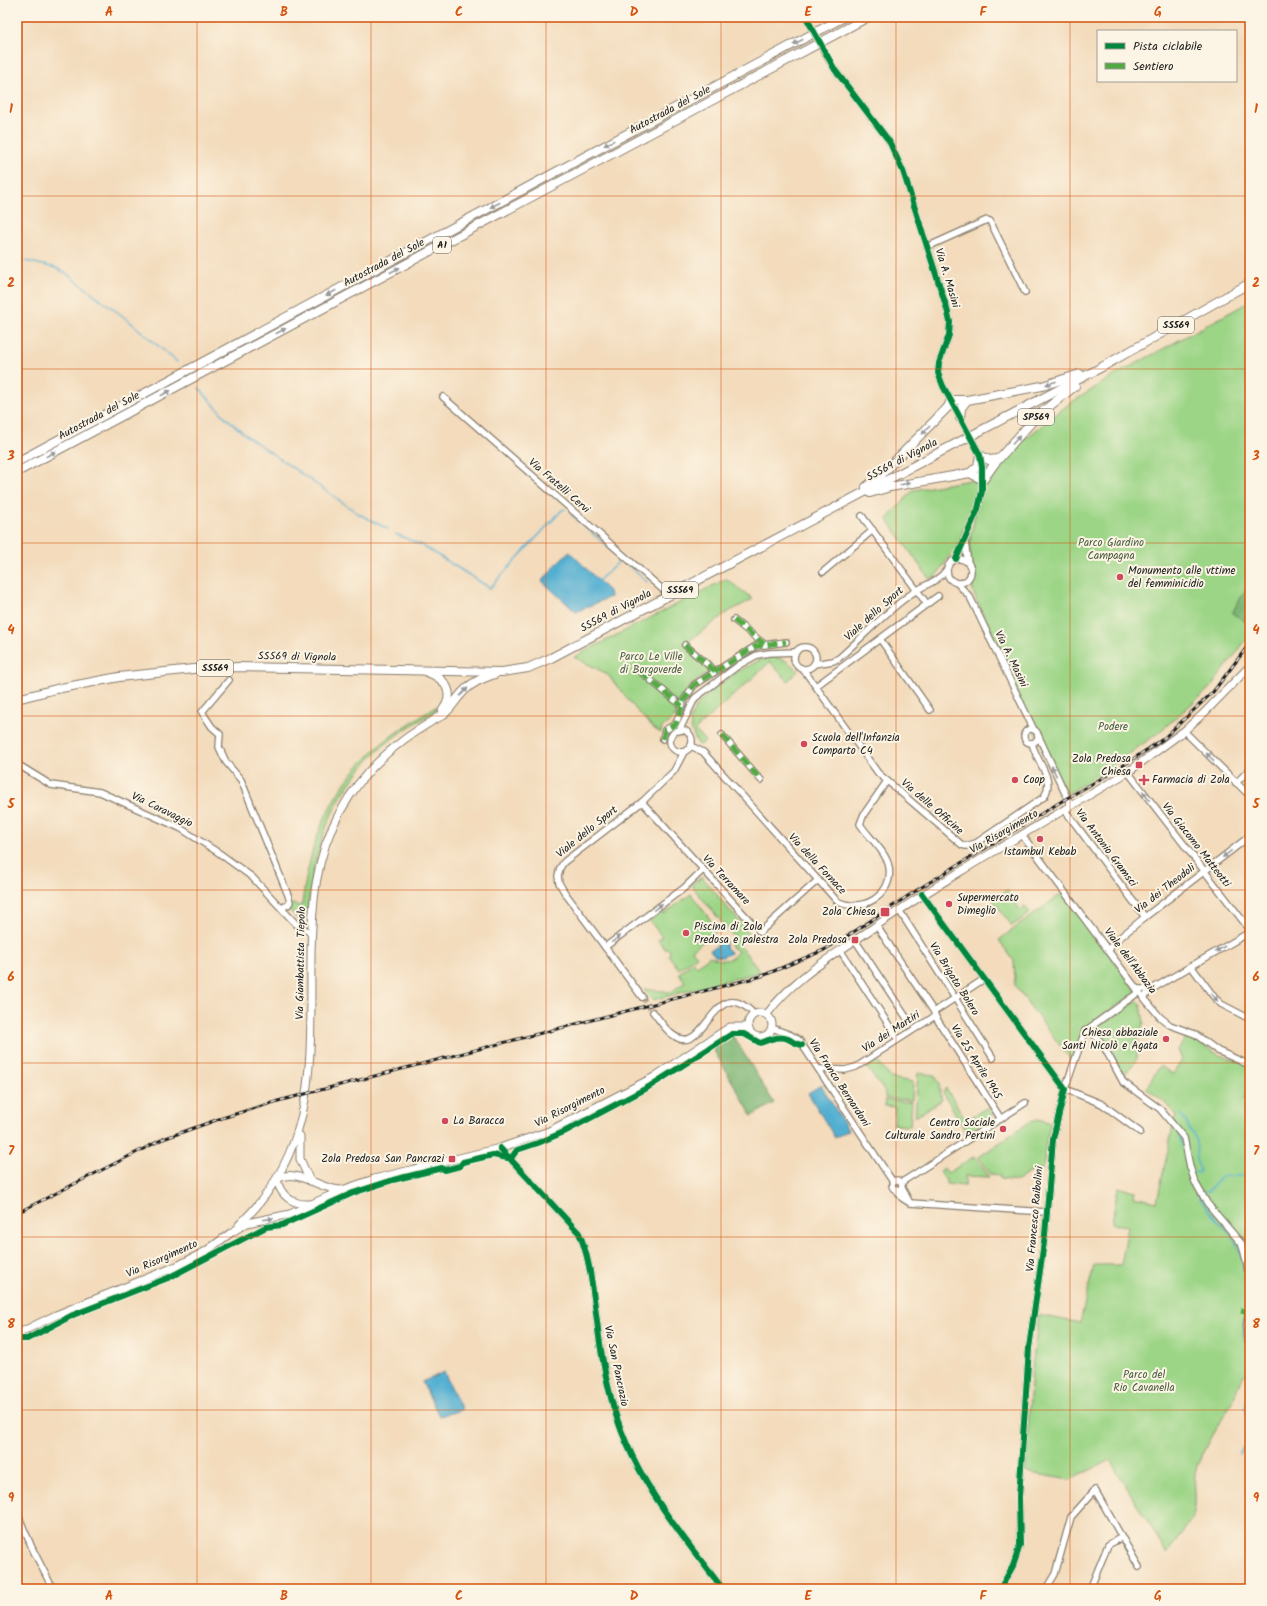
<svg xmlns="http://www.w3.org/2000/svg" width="1267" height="1606" viewBox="0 0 1267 1606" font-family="Kalam,sans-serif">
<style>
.green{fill:#9dd587;stroke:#5c7852}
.forest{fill:#7eb674;stroke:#4d6948}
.water{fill:#53afd1;stroke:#386676}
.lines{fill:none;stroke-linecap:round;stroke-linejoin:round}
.stream{stroke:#53afd1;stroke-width:1.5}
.minor-tunnel{stroke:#c8b59c;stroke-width:5.5;stroke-dasharray:5.5 3;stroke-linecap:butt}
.minor-casing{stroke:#887c6c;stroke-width:8}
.major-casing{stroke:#887c6c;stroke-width:9}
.highway-casing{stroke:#887c6c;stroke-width:10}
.minor{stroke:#fff;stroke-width:5.5}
.major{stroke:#fff;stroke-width:7}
.highway{stroke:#fff;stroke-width:8}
.rail-casing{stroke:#1c1c1c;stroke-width:3}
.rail{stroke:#fcf5e5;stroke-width:1.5;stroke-dasharray:4.5;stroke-linecap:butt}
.minor-bridge-casing{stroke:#887c6c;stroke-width:8;stroke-linecap:butt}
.highway-bridge-casing{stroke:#887c6c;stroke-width:10;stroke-linecap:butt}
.minor-bridge{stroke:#fff;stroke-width:5.5}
.highway-bridge{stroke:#fff;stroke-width:8}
.quiet{stroke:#52a943;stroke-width:5;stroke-dasharray:10 5;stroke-linecap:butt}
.cycleway-casing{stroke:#fcf5e5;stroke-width:8}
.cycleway{stroke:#00873e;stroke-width:6}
.oneway{fill:#999}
.grid{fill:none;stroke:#d4530e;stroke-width:1;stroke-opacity:0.55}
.poi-dot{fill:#d1495b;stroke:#fcf5e5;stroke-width:1.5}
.labels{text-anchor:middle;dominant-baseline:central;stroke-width:4;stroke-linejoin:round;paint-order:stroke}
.shield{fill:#fcf5e5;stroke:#5f5d58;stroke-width:1}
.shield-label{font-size:10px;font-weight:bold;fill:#1c1c1c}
.street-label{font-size:11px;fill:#1c1c1c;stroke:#fcf5e5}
.park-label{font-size:11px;fill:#495d41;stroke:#fcf5e5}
.poi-label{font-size:11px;fill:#1c1c1c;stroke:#fcf5e5;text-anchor:start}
.neatline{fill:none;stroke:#d4530e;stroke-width:1.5}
.grid-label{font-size:13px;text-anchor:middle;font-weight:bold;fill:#d4530e}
</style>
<rect width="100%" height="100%" fill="#fcf5e5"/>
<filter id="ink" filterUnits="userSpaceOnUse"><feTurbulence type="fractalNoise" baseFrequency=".025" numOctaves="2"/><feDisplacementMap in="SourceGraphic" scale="8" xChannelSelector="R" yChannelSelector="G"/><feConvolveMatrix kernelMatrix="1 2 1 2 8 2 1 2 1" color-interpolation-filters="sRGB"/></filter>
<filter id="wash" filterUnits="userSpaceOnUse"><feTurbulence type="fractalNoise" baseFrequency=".012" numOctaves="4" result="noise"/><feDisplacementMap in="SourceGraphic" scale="16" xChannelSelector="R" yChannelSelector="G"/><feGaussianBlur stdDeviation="0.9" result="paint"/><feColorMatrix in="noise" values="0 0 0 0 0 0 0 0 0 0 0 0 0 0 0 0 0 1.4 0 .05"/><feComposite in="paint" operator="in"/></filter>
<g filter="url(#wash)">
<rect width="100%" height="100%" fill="#f3dbbc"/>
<g class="green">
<polygon points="1250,300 1250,635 1210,688 1158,733 1112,766 1066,795 1012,685 1014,678 975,597 971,583 974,574 969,546 981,482 1021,442 1069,404 1115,375 1240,307"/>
<path d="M970 480 976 483 978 490 974 516 964 527 957 551H954C943 561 944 571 930 580L887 519 913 490Z"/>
<path d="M726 579 753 599 728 612 690 640 685 642 715 668C703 676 690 684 682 697 672 713 682 716 662 727L661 733 653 728 638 712 607 674 574 657Z"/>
<path d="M769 657C783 657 789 662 798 671L788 681 770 662 695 730 705 741 700 746C695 740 688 725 691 717 698 694 747 663 769 657Z"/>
<path d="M437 706 435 711C424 718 412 725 401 732 337 778 313 841 307 916L300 922 288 908 289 905 293 904 299 906 302 904C310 841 330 788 379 746 396 731 417 719 437 706Z"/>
<path d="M702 877 749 933 738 942 736 940 760 972 653 1000 644 989 671 992 685 982 679 973 693 962 697 966 710 956C721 962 731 962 738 951L730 946 731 940 734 937 691 885Z"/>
<polygon points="1007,890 1020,910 1025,907 1030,913 1012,926 993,900"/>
<polygon points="1064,892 1137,992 1090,1025 1073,1063 1015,986 1014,961 999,940"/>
<polygon points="691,894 718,930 692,950 697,956 679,969 669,956 670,951 667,948 666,950 658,940 662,937 650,921 661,911 664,914"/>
<polygon points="1137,1000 1141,1005 1144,1022 1138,1037 1137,1059 1123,1077 1105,1042 1094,1030"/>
<path d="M1188 1034 1217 1054 1250 1065V1087L1244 1099 1250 1103V1318L1244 1324 1250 1346V1375L1244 1374C1233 1407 1210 1435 1197 1466 1191 1480 1198 1498 1194 1512 1189 1526 1176 1541 1167 1553L1110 1460 1070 1480 1025 1472 1032 1368 1039 1315 1080 1323 1094 1265H1121L1128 1227 1112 1223 1118 1187 1135 1191 1134 1197 1157 1202 1174 1121 1177 1116 1164 1102 1146 1088 1160 1066 1173 1074 1182 1060 1178 1050Z"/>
<polygon points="877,1061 891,1078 913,1082 912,1100 885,1098 885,1092 867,1068"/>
<polygon points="918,1073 934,1075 940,1084 939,1086 942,1100 915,1117"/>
<polygon points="946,1088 966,1120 988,1107 993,1116 967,1134 943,1092"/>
<polygon points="885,1100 912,1102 910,1126 894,1125 895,1107 884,1106"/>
<polygon points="1038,1119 1051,1123 1046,1142 1043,1169 1029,1173 1017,1181 1000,1179 1000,1175 990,1174 979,1157 1031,1121"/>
<polygon points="975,1156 989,1177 965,1176 965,1186 946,1184 946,1181 940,1171 944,1168 948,1173"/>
</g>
<g class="forest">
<polygon points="1250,582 1250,620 1248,623 1232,613"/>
<polygon points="732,1034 774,1103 752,1116 712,1047"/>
</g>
<g class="water">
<polygon points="570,552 609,591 610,597 576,612 542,581 562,558"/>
<polygon points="719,939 723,939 726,941 725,947 731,953 722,957 715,956 710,950 717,946"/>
<polygon points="821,1085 848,1130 835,1138 808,1093"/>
<polygon points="444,1372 462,1410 439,1416 422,1382"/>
</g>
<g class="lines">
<g class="stream">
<polyline points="17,259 56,268 67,274 128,320 177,362"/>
<polyline points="199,388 225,417 247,436 359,514 388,529"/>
<polyline points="571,514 647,582"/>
<polyline points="396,534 423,546 490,588 562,510 565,509"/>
<polyline points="598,581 622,559"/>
<polyline points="1181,1114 1197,1141 1196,1159 1200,1170 1198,1173 1194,1172"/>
<polyline points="1179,1135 1183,1148"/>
<path d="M1185 1156C1190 1191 1206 1209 1230 1234"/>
<polyline points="1205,1191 1209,1191 1221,1176 1250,1176"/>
<path d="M1232 1237C1245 1254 1247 1285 1246 1306 1244 1325 1240 1333 1250 1351"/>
<polyline points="1248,1419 1245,1408 1250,1390"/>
<polyline points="1239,1453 1250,1437"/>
</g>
</g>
</g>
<g filter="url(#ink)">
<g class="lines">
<polyline class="minor-tunnel" points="642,997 653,1012"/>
<g class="minor-casing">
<g id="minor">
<polyline points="826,55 835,70 889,141 903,171 947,309 950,322 949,335 939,363 938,373 943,386 980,455 982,467 982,491 978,509 956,559"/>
<polyline points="927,247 987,220 990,221 1025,292"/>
<polyline points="443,397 662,589"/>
<polyline points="862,516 927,604"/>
<polyline points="965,543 968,563"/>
<circle cx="959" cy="571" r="12"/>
<polyline points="823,572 873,530"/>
<polyline points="957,583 970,597 1034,730"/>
<polyline points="734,620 764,644"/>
<polyline points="880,639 930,710"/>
<polyline points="685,645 715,671"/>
<circle cx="805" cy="658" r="11"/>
<path d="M814 664 833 661 839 658C864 636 887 610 914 592 926 584 938 582 947 569"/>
<path d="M801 668 806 673 878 773 962 845 966 846 976 843 1044 797C1056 779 1036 762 1032 743"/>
<polyline points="642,673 682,706"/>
<polyline points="229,680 202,712 212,727 220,734 219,747 226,762 241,780 288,895 290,902 288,905 281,908"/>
<polyline points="816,686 938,596"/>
<circle cx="1031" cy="736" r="7"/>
<circle cx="681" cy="741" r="11"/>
<polyline points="679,731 695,698 739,665 757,655 769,653 796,652"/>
<polyline points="1184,731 1250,796"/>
<polyline points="722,735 761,780"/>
<polyline points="1038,735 1071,806"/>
<polyline points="663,739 665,730 676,724 684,700 694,685 756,646 786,642"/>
<path d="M691 746 703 752 837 901C860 914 894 896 889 867 886 851 868 837 860 824L864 814 887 781"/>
<polyline points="17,764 51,785 100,792 180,828 219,853 252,877 296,924 311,933"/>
<polyline points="1128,772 1250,930"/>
<polyline points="1236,783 1250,769"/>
<polyline points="642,802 760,932 818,880"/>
<polyline points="1064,809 1145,917"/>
<polyline points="1022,835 1139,992 1160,1017 1170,1025 1195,1034 1218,1051 1250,1065"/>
<polyline points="922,894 1065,1089 1053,1139 1045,1235 1029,1348 1019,1497 1020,1545 1013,1566 1000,1589"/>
<polyline points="899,910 993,1058"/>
<polyline points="876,925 934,1012"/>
<polyline points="855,940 908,1020"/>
<polyline points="605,947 684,888 703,870"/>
<polyline points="840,950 898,1039"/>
<polyline points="1109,951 1112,944 1145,917 1250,836"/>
<polyline points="1191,966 1214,997 1221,1004 1250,1019"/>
<polyline points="1137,989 1152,989"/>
<polyline points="1139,992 1085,1031 1065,1089 1102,1104 1140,1132"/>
<polyline points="642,997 565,893 559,883 558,876 560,868 564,862 642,802 674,771 684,752"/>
<polyline points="1144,997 1152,989 1250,932"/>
<path d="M653 1012C659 1019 665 1030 673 1035 706 1060 713 970 754 1014"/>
<polyline points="935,1016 1001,1119"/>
<polyline points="772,1028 791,1035 799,1040 893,1182"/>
<path d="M1085 1031 1093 1034 1102 1043 1123 1082 1160 1109 1184 1138 1190 1167 1195 1182 1207 1203 1241 1243C1247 1258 1250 1282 1250 1299 1250 1314 1242 1331 1250 1345"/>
<polyline points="819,1069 845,1070 856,1067 935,1016 934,1012 984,979"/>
<path d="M500 1148 579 1233C590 1258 592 1286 596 1313 599 1340 603 1367 610 1394 628 1470 676 1529 723 1589"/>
<circle cx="897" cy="1185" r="5"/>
<polyline points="902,1182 1025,1103"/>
<polyline points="896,1189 902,1198 910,1203 902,1188"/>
<polyline points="910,1203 1046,1212"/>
<polyline points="1250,1397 1248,1409 1250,1417"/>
<polyline points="17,1513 33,1550 53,1589"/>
<polyline points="1046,1589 1055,1574 1071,1517 1095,1490 1139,1567"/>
<polyline points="1090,1589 1108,1545 1122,1537"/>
</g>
</g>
<g class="major-casing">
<g id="major">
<circle cx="760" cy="1025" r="12"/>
<path d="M767 1014C795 977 830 958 867 932 951 874 1040 825 1128 772L1184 731 1205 712 1250 666"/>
<polyline points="300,1136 300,1159 310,1181"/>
<path d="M277 1179C297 1167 320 1190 341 1190"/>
<path d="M277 1179C280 1196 293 1205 310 1204"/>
<path d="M239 1225C320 1148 310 1057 311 955 312 905 315 856 340 812 355 785 377 760 401 742 412 733 425 726 437 718"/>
<polyline points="17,1334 56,1315 177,1266 206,1251 232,1232 247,1223 290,1214 342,1190 374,1179 500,1148 549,1131 654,1077 730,1027 748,1027"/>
</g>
</g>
<g class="highway-casing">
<g id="highway">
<polyline points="960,418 961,408 967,400 1042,386 1080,374"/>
<polyline points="980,431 1102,367 1250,283"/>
<polyline points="17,462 844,17"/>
<polyline points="17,472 868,17"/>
<polyline points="970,473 983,480 995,463 1037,416 1075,386"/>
<polyline points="866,487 882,474 948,407 951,400 967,400"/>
<polyline points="870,493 890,487 970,473 978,466 980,455 989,460 998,459"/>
<path d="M427 672C445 678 456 693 443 710"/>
<polyline points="17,699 56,689 119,677 193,669 239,667 502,672 528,668 551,658 959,442"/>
<path d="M437 718C449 713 454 701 463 692 472 682 483 678 495 674"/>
</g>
</g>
<use href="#minor" class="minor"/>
<use href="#major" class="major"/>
<use href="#highway" class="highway"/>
<g class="rail-casing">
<polyline id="rail" points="17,1213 163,1139 219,1119 278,1101 762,976 824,950 852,933 917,890 1067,798 1118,769 1163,739 1213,692 1250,643"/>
</g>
<use href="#rail" class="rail"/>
<g class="minor-bridge-casing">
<polyline id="minor-bridge" points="807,19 826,55"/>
</g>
<g class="highway-bridge-casing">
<polyline id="highway-bridge" points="959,442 980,431"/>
</g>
<use href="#minor-bridge" class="minor-bridge"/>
<use href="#highway-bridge" class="highway-bridge"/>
<g class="quiet">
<polyline points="734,620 764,644"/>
<polyline points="685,645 715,671"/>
<polyline points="642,673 682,706"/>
<polyline points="722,735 761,780"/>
<polyline points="663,739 665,730 676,724 684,700 694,685 756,646 786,642"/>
<polyline points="1241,1310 1249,1312"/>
</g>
<g class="cycleway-casing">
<g id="cycleway">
<polyline points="806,17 835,70 889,141 903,171 947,309 950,322 949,335 939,363 938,373 943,386 980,455 982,467 982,491 978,509 956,559"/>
<polyline points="922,894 1065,1089 1053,1139 1045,1235 1029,1348 1019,1497 1020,1545 1013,1566 1000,1589"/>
<path d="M500 1148 579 1233C590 1258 592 1286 596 1313 599 1340 603 1367 610 1394 628 1470 676 1529 723 1589"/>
<path d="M17 1339H27L73 1315 168 1278 266 1227 282 1225 353 1193 393 1180 442 1168 445 1170 460 1166 463 1162 493 1155 507 1158 512 1157 517 1150 538 1143 564 1132 647 1088 732 1034H744L760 1043C769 1040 779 1035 788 1039 794 1042 795 1044 802 1045"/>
</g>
</g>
<use href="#cycleway" class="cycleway"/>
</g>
<defs><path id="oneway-solid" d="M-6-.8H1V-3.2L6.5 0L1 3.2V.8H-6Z"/></defs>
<g class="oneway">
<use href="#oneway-solid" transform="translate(798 42) rotate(152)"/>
<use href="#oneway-solid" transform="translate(609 143) rotate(152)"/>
<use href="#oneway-solid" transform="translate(495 205) rotate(152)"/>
<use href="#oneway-solid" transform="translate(395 270) rotate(-28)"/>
<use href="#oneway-solid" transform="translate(331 293) rotate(152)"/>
<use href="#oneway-solid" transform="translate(281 331) rotate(-28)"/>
<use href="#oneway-solid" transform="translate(1051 383) rotate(162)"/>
<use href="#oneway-solid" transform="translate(166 393) rotate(-28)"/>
<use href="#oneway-solid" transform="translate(926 430) rotate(134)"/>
<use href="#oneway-solid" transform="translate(1016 440) rotate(-48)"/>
<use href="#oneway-solid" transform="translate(51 454) rotate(-28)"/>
<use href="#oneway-solid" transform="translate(905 484) rotate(-11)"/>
<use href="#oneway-solid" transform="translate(464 692) rotate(-46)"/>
<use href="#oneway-solid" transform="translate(1210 757) rotate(-135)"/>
<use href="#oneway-solid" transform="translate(1054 771) rotate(-115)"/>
<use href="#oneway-solid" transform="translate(1146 796) rotate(-127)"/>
<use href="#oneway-solid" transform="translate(1227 854) rotate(142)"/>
<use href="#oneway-solid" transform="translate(658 907) rotate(-37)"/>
<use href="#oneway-solid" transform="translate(616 939) rotate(-37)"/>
<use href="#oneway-solid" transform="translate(1220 949) rotate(150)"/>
<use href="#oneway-solid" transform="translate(1214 997) rotate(48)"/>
<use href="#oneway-solid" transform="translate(268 1219) rotate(-7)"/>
</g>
</g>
<path class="grid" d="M197 17V1589M371 17V1589M546 17V1589M721 17V1589M896 17V1589M1070 17V1589M17 196H1250M17 369H1250M17 543H1250M17 716H1250M17 890H1250M17 1063H1250M17 1237H1250M17 1410H1250"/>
<g class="poi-dot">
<circle cx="1120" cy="577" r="4"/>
<circle cx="804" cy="744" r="4"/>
<rect x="1135" y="761" width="8" height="8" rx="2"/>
<circle cx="1015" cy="780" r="4"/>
<path d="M1142 774h4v4h4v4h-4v4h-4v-4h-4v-4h4z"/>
<circle cx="1040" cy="839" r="4"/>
<circle cx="949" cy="904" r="4"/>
<rect x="880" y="907" width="10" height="10" rx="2"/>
<circle cx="686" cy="933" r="4"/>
<rect x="851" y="936" width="8" height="8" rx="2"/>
<circle cx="1166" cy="1039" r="4"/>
<circle cx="445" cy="1121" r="4"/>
<circle cx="1003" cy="1129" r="4"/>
<rect x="448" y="1155" width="8" height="8" rx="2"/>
</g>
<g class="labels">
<g class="shield">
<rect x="433" y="237" width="18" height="16" rx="3"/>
<rect x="1158" y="317" width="36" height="16" rx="3"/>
<rect x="1018" y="409" width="36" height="16" rx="3"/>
<rect x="662" y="582" width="36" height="16" rx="3"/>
<rect x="197" y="660" width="36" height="16" rx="3"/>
</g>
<g class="shield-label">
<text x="442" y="245">A1</text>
<text x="1176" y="325">SS569</text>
<text x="1036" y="417">SP569</text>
<text x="680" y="590">SS569</text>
<text x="215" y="668">SS569</text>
</g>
<g class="street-label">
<text transform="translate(670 110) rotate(-28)">Autostrada del Sole</text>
<text transform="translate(384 263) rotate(-28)">Autostrada del Sole</text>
<text transform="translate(947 278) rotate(73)">Via A. Masini</text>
<text transform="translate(99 416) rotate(-28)">Autostrada del Sole</text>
<text transform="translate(902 460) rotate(-28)">SS569 di Vignola</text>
<text transform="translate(559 486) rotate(41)">Via Fratelli Cervi</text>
<text transform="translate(616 611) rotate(-28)">SS569 di Vignola</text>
<text transform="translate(874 614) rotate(-42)">Viale dello Sport</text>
<text transform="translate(297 657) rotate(1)">SS569 di Vignola</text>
<text transform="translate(1011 659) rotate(64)">Via A. Masini</text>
<text transform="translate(932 807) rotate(41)">Via delle Officine</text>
<text transform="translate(162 810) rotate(26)">Via Caravaggio</text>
<text transform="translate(587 832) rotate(-39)">Viale dello Sport</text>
<text transform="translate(1004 832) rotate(-30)">Via Risorgimento</text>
<text transform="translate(1196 845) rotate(52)">Via Giacomo Matteotti</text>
<text transform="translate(1106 848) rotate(53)">Via Antonio Gramsci</text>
<text transform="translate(817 864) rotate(47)">Via della Fornace</text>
<text transform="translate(726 880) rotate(47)">Via Terramare</text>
<text transform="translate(1165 889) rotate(-38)">Via dei Theodoli</text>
<text transform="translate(1130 961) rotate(53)">Viale dell'Abbazia</text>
<text transform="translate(301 963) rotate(-89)">Via Giambattista Tiepolo</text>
<text transform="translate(954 979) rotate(58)">Via Brigata Bolero</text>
<text transform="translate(891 1032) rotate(-33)">Via dei Martiri</text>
<text transform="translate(976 1062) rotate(58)">Via 25 Aprile 1945</text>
<text transform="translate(839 1083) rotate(57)">Via Franco Bernardoni</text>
<text transform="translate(570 1107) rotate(-27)">Via Risorgimento</text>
<text transform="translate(1035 1219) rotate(-85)">Via Francesco Raibolini</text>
<text transform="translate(162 1259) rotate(-24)">Via Risorgimento</text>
<text transform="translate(616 1366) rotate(78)">Via San Pancrazio</text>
</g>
<g class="park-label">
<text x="1111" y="543">Parco Giardino<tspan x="1111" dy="13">Campagna</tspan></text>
<text x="651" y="657">Parco Le Ville<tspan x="651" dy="13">di Borgoverde</tspan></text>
<text x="1113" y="727">Podere</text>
<text x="1144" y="1375">Parco del<tspan x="1144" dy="13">Rio Cavanella</tspan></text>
</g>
<g class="poi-label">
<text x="1128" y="571">Monumento alle vttime<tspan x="1128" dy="13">del femminicidio</tspan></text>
<text x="812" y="738">Scuola dell'Infanzia<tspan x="812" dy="13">Comparto C4</tspan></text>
<text x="1131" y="759" text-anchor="end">Zola Predosa<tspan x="1131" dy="13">Chiesa</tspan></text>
<text x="1023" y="780">Coop</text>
<text x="1152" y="780">Farmacia di Zola</text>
<text x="1040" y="852" text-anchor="middle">Istambul Kebab</text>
<text x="957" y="898">Supermercato<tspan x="957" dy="13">Dimeglio</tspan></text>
<text x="876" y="912" text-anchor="end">Zola Chiesa</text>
<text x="694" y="927">Piscina di Zola<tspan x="694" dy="13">Predosa e palestra</tspan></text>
<text x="847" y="940" text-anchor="end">Zola Predosa</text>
<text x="1158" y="1033" text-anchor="end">Chiesa abbaziale<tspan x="1158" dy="13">Santi Nicolò e Agata</tspan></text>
<text x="453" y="1121">La Baracca</text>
<text x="995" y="1123" text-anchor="end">Centro Sociale<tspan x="995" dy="13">Culturale Sandro Pertini</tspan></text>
<text x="444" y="1159" text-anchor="end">Zola Predosa San Pancrazi</text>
</g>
</g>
<rect width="1267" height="1606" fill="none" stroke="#fcf5e5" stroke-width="44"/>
<rect x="1097" y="30" width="140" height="52" fill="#fcf5e5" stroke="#a29e95"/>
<rect x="1105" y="43" width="20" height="6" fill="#00873e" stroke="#a29e95"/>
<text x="1133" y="50" font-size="12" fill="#1c1c1c">Pista ciclabile</text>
<rect x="1105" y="63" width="20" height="6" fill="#52a943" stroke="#a29e95"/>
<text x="1133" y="70" font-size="12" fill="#1c1c1c">Sentiero</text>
<rect x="22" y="22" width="1223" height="1562" class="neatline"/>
<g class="grid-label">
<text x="109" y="16">A</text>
<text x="284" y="16">B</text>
<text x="459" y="16">C</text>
<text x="634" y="16">D</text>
<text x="808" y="16">E</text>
<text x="983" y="16">F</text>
<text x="1158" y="16">G</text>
<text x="11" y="113">1</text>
<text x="1256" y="113">1</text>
<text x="11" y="287">2</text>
<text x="1256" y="287">2</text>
<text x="11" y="460">3</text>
<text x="1256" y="460">3</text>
<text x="11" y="634">4</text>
<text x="1256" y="634">4</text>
<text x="11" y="808">5</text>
<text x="1256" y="808">5</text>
<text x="11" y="981">6</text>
<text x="1256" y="981">6</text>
<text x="11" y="1155">7</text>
<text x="1256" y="1155">7</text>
<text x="11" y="1328">8</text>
<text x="1256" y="1328">8</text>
<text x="11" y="1502">9</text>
<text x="1256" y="1502">9</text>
<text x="109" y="1600">A</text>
<text x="284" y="1600">B</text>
<text x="459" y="1600">C</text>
<text x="634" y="1600">D</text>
<text x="808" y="1600">E</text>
<text x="983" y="1600">F</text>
<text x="1158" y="1600">G</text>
</g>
</svg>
